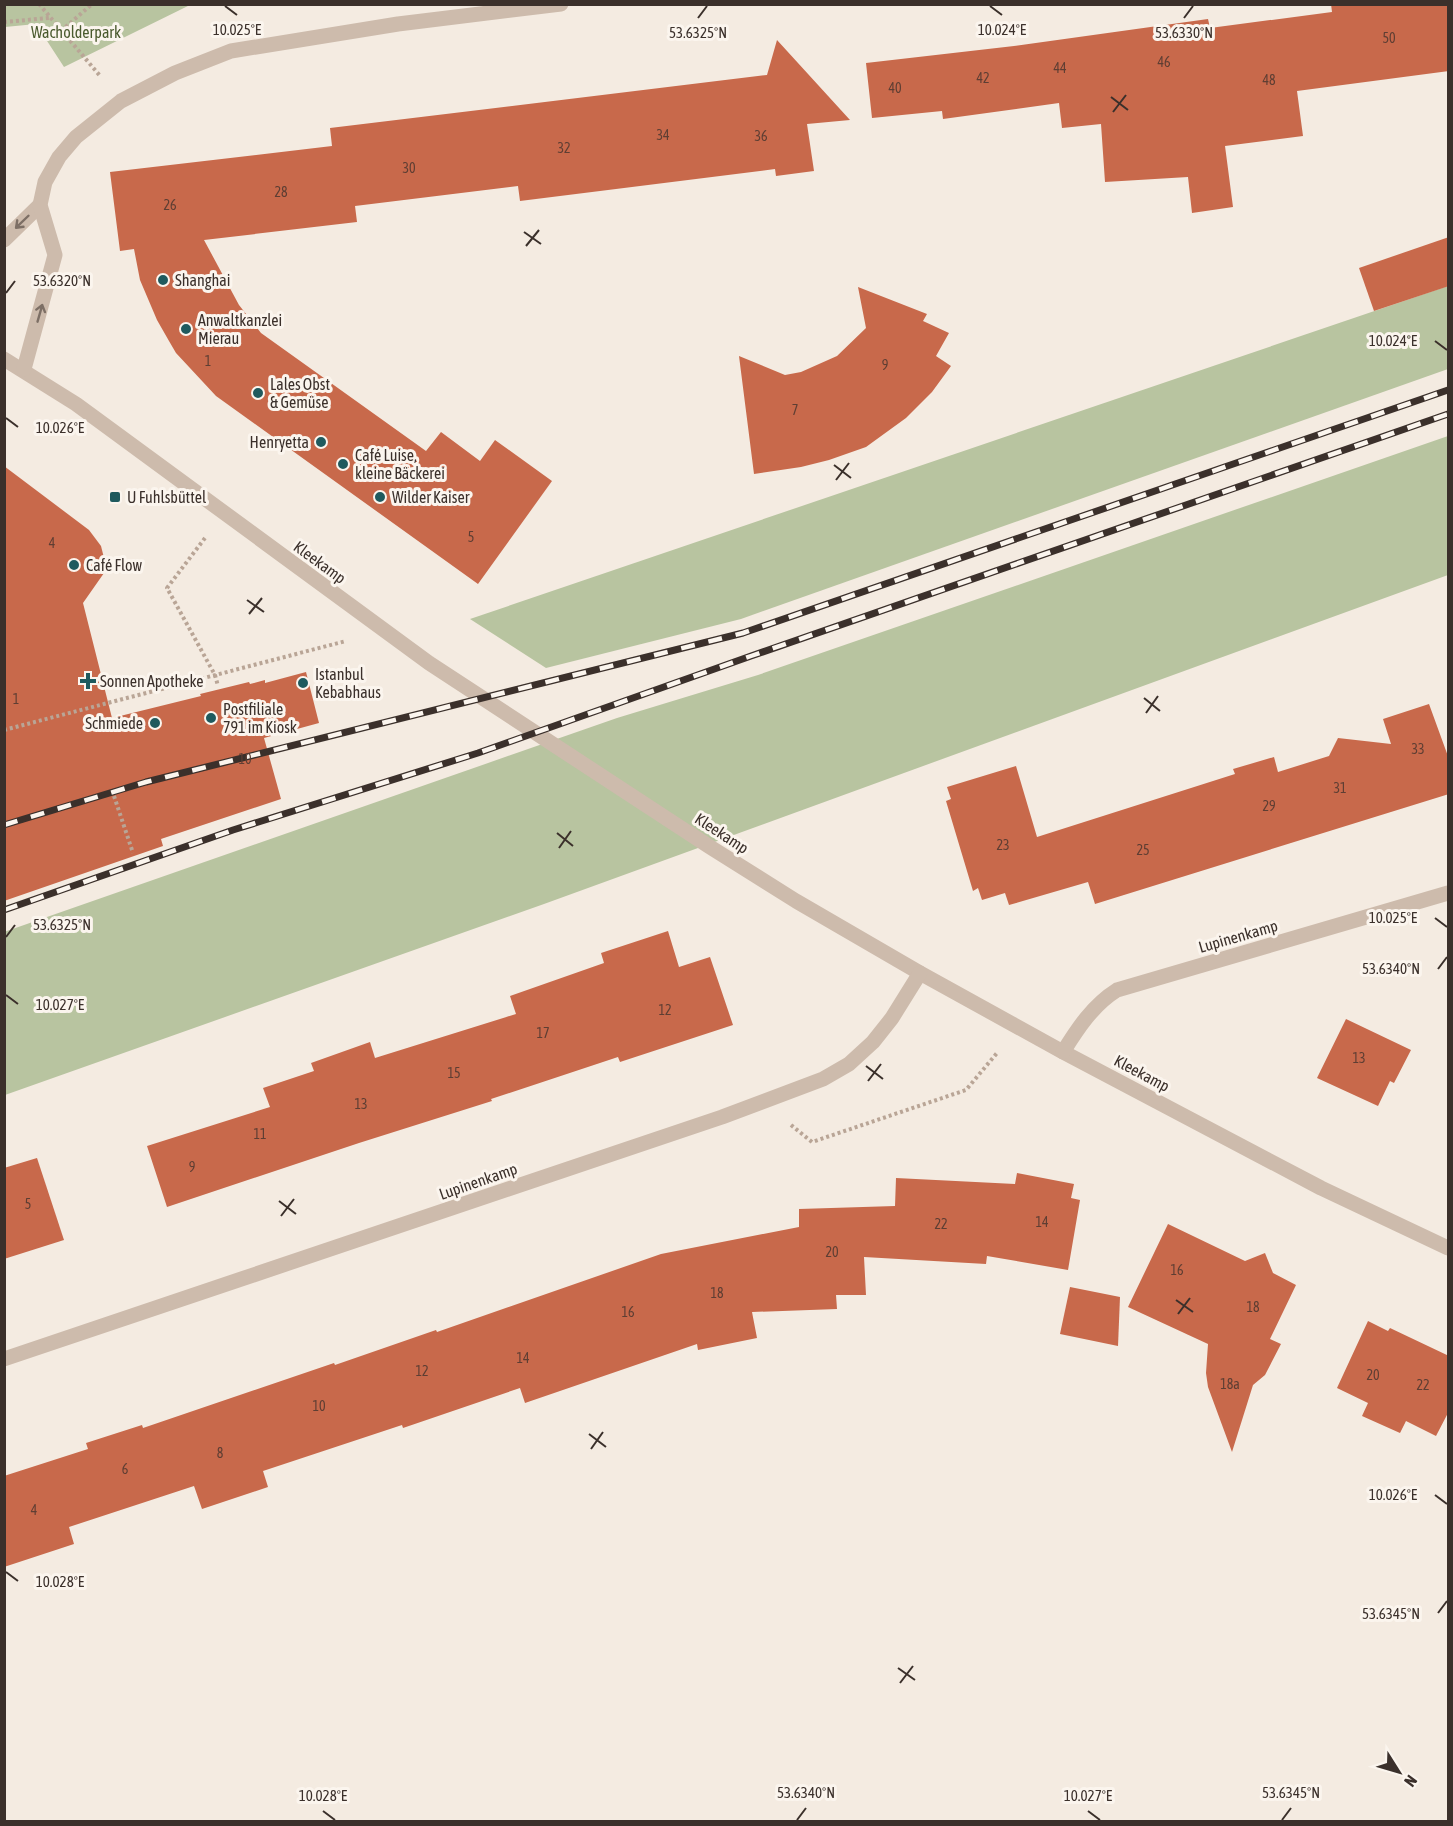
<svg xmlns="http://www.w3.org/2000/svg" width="1453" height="1826" viewBox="0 0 1453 1826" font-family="'Asap Condensed',sans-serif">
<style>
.green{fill:#b8c4a0}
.building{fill:#c8694b}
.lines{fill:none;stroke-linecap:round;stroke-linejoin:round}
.path{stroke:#b9a596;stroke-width:4;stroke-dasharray:3 3;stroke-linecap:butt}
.street{stroke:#cdbbac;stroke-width:15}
.rail-casing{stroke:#3b302b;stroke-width:7}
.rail{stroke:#fbf5ee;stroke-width:4.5;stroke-dasharray:14;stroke-linecap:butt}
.oneway{stroke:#7d6f65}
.ticks{fill:none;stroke:#3b302b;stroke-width:2}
.poi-dot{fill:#1f5a5e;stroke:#fbf5ee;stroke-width:2}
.labels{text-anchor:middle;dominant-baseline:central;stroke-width:6;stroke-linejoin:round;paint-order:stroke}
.number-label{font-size:14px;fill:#5e3e33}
.park-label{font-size:16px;fill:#4a5a2e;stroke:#fbf5ee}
.poi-label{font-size:16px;fill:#3b302b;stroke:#fbf5ee;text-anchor:start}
.street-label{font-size:16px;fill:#3b302b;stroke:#fbf5ee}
.ticks-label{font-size:15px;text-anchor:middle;fill:#3b302b;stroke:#fbf5ee;stroke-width:6;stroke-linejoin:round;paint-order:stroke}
</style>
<rect width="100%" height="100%" fill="#f4ebe1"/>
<g class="green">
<polygon points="4,5 5,4 190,5 64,67 36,24 5,27"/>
<polygon points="1448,286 1448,369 741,619 546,668 470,619"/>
<polygon points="1448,436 1448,575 544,904 5,1095 4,932 617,718 758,675"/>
</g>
<g class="building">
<polygon points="1331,4 1449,4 1449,71 1297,91 1303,136 1225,146 1233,207 1192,213 1188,177 1105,182 1101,124 1062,128 1059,103 943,119 942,111 872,118 866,63 1014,46 1208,19 1210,28 1332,12"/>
<polygon points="777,40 850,120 807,124 814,171 776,176 775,169 520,201 518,186 355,206 357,222 204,240 239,305 261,333 426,451 441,432 480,461 495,440 552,481 478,584 216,396 176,353 169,341 157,320 140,280 134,249 120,251 110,172 332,146 330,128 767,75"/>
<polygon points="1449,237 1449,286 1374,311 1359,268"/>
<polygon points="858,287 927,314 923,321 949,333 936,356 951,366 932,392 906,418 866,447 829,460 801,467 754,474 739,356 785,375 801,372 837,356 866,328"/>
<polygon points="4,466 89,530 101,546 105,562 104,573 83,603 112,718 201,696 200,694 249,682 250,684 265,680 265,683 306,672 319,723 264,738 281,799 161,839 163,846 4,901"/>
<polygon points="1429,704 1449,759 1449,794 1095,904 1088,882 1009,905 1005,893 982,900 978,888 973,891 946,801 951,799 947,787 1016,766 1037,837 1235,774 1233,769 1274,757 1278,772 1329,756 1338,738 1391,744 1383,719"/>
<polygon points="668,931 679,967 710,957 733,1025 620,1062 618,1057 491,1099 492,1101 359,1143 167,1207 147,1146 270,1107 263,1088 314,1071 311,1063 370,1042 375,1058 516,1014 510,996 604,963 601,953"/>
<polygon points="1346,1019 1411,1050 1394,1083 1390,1081 1378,1106 1317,1078"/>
<polygon points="37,1158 64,1240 4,1259 4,1168"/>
<polygon points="1017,1173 1074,1184 1071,1198 1080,1200 1068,1270 987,1256 986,1264 864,1257 866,1295 836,1295 837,1309 752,1312 757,1338 698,1350 697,1344 525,1403 520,1388 403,1428 402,1425 263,1471 268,1487 202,1509 194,1486 69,1527 74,1544 4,1567 4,1476 88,1449 86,1443 142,1425 143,1428 334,1363 335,1365 436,1330 437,1332 661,1254 799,1227 799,1209 895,1206 896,1178 1015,1184"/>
<polygon points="1168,1224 1245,1261 1265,1253 1273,1273 1296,1285 1270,1339 1281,1344 1265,1375 1253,1385 1232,1452 1208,1387 1206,1373 1208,1344 1128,1307"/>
<polygon points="1070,1287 1120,1297 1118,1346 1060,1334"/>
<polygon points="1368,1321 1388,1331 1390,1328 1449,1356 1449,1411 1436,1436 1406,1421 1400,1433 1362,1416 1368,1403 1337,1388"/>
</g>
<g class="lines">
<g class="path">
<polyline points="39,4 101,77"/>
<polyline points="4,22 49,18"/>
<polyline points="61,31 91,5"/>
<polyline points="205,538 167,588 215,675 218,686"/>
<polyline points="4,730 346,641"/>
<polyline points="114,796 133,853"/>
<polyline points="791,1125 812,1142 966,1090 997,1053"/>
</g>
<g class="street">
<polyline points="4,240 40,205"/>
<polyline points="4,359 76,404 429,663 710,847 796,901 920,973 1063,1052 1321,1188 1448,1248"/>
<polyline points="24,369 55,255 40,205 45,182 59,157 76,137 121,101 175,73 231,51 398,24 561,4"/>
<path d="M1063 1052C1078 1028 1093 1005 1117 990L1448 893"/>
<polyline points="4,1359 722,1117 823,1079 849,1064 873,1042 892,1018 920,973"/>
</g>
<g class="rail-casing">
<g id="rail">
<polyline points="4,825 146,782 743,633 1448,390"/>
<polyline points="4,910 233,830 478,753 751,656 1448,414"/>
</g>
</g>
<use href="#rail" class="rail"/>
</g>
<defs><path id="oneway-shaft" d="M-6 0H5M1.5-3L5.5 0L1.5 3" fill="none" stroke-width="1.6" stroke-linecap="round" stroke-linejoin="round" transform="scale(1.5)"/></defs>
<g class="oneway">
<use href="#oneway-shaft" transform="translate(22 222) rotate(136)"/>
<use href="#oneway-shaft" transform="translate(40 313) rotate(-74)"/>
</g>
<path class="ticks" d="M225 6 237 15M990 6 1002 15M698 18 707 6M1184 18 1193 6M1111 97 1128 110M1113 112 1126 95M524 232 541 244M526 246 539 230M6 293 15 281M1435 341 1447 350M6 418 18 427M834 465 851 478M836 480 849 463M247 600 264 612M249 614 262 598M1144 698 1160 711M1146 713 1158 696M557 833 573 846M559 848 571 831M1435 918 1447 927M6 937 15 925M1438 969 1447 957M6 995 18 1004M866 1066 883 1079M868 1081 881 1064M279 1201 296 1214M281 1216 294 1199M1176 1300 1193 1312M1178 1314 1190 1298M589 1434 606 1447M591 1449 603 1432M1435 1495 1447 1504M6 1572 18 1581M1438 1613 1447 1601M898 1668 915 1680M900 1683 913 1666M323 1811 335 1820M1088 1811 1100 1820M797 1820 806 1808M1282 1820 1291 1808"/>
<g class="poi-dot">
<circle cx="163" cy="280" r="6"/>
<circle cx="186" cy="329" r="6"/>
<circle cx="258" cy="393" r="6"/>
<circle cx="321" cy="442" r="6"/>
<circle cx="343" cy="464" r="6"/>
<rect x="109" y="491" width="12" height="12" rx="3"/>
<circle cx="380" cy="497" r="6"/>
<circle cx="74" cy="565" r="6"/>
<path d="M85 672h6v6h6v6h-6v6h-6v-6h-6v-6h6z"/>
<circle cx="303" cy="683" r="6"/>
<circle cx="211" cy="718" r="6"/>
<circle cx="155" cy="723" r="6"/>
</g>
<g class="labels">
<g class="number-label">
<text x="1389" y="38">50</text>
<text x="1164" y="62">46</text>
<text x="1060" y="68">44</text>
<text x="983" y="78">42</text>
<text x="1269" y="80">48</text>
<text x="895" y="88">40</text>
<text x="663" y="135">34</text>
<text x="761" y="136">36</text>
<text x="564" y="148">32</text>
<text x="409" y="168">30</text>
<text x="281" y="192">28</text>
<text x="170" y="205">26</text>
<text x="208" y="361">1</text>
<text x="885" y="365">9</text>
<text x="795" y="410">7</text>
<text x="471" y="537">5</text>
<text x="52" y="543">4</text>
<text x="16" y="699">1</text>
<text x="1418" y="749">33</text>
<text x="245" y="759">10</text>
<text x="1340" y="788">31</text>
<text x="1269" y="806">29</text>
<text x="1003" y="845">23</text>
<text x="1143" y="850">25</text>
<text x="665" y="1010">12</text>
<text x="543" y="1033">17</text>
<text x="1359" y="1058">13</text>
<text x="454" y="1073">15</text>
<text x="361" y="1104">13</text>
<text x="260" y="1134">11</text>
<text x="192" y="1167">9</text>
<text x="28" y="1204">5</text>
<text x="1042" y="1222">14</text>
<text x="941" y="1224">22</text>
<text x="832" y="1252">20</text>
<text x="1177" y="1270">16</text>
<text x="717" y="1293">18</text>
<text x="1253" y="1307">18</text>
<text x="628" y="1312">16</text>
<text x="523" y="1358">14</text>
<text x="422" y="1371">12</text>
<text x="1373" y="1375">20</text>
<text x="1230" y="1384">18a</text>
<text x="1423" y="1385">22</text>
<text x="319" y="1406">10</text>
<text x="220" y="1453">8</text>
<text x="125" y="1469">6</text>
<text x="34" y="1510">4</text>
</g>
<g class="park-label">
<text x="76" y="32">Wacholderpark</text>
</g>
<g class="poi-label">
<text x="175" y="280">Shanghai</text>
<text x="198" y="320">Anwaltkanzlei<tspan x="198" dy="18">Mierau</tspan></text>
<text x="270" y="384">Lales Obst<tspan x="270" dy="18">&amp; Gemüse</tspan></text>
<text x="309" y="442" text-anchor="end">Henryetta</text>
<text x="355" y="455">Café Luise,<tspan x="355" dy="18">kleine Bäckerei</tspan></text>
<text x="127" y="497">U Fuhlsbüttel</text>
<text x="392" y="497">Wilder Kaiser</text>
<text x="86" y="565">Café Flow</text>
<text x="315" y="674">Istanbul<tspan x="315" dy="18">Kebabhaus</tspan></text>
<text x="100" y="681">Sonnen Apotheke</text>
<text x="223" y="709">Postfiliale<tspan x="223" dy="18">791 im Kiosk</tspan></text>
<text x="143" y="723" text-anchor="end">Schmiede</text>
</g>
<g class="street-label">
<text transform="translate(320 562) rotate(36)">Kleekamp</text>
<text transform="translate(722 833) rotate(33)">Kleekamp</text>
<text transform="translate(1238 936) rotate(-16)">Lupinenkamp</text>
<text transform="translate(1142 1073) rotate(28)">Kleekamp</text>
<text transform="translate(478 1181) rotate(-19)">Lupinenkamp</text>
</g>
</g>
<g class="ticks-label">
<text x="237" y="35">10.025°E</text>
<text x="1002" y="35">10.024°E</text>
<text x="698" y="38">53.6325°N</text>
<text x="1184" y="38">53.6330°N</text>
<text x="62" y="286">53.6320°N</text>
<text x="1393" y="346">10.024°E</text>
<text x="60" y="433">10.026°E</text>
<text x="1393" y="923">10.025°E</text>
<text x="62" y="930">53.6325°N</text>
<text x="1391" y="974">53.6340°N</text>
<text x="60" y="1010">10.027°E</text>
<text x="1393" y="1500">10.026°E</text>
<text x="60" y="1587">10.028°E</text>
<text x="1391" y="1619">53.6345°N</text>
<text x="806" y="1798">53.6340°N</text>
<text x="1291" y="1798">53.6345°N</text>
<text x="323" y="1801">10.028°E</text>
<text x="1088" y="1801">10.027°E</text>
</g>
<rect width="1453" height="1826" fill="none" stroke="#3b302b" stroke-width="12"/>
<g transform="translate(1399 1772) rotate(127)" stroke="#fbf5ee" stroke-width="4.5" paint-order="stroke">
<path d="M0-4.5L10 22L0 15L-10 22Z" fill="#3b302b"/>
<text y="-9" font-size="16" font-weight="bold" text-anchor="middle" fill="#3b302b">N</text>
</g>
</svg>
